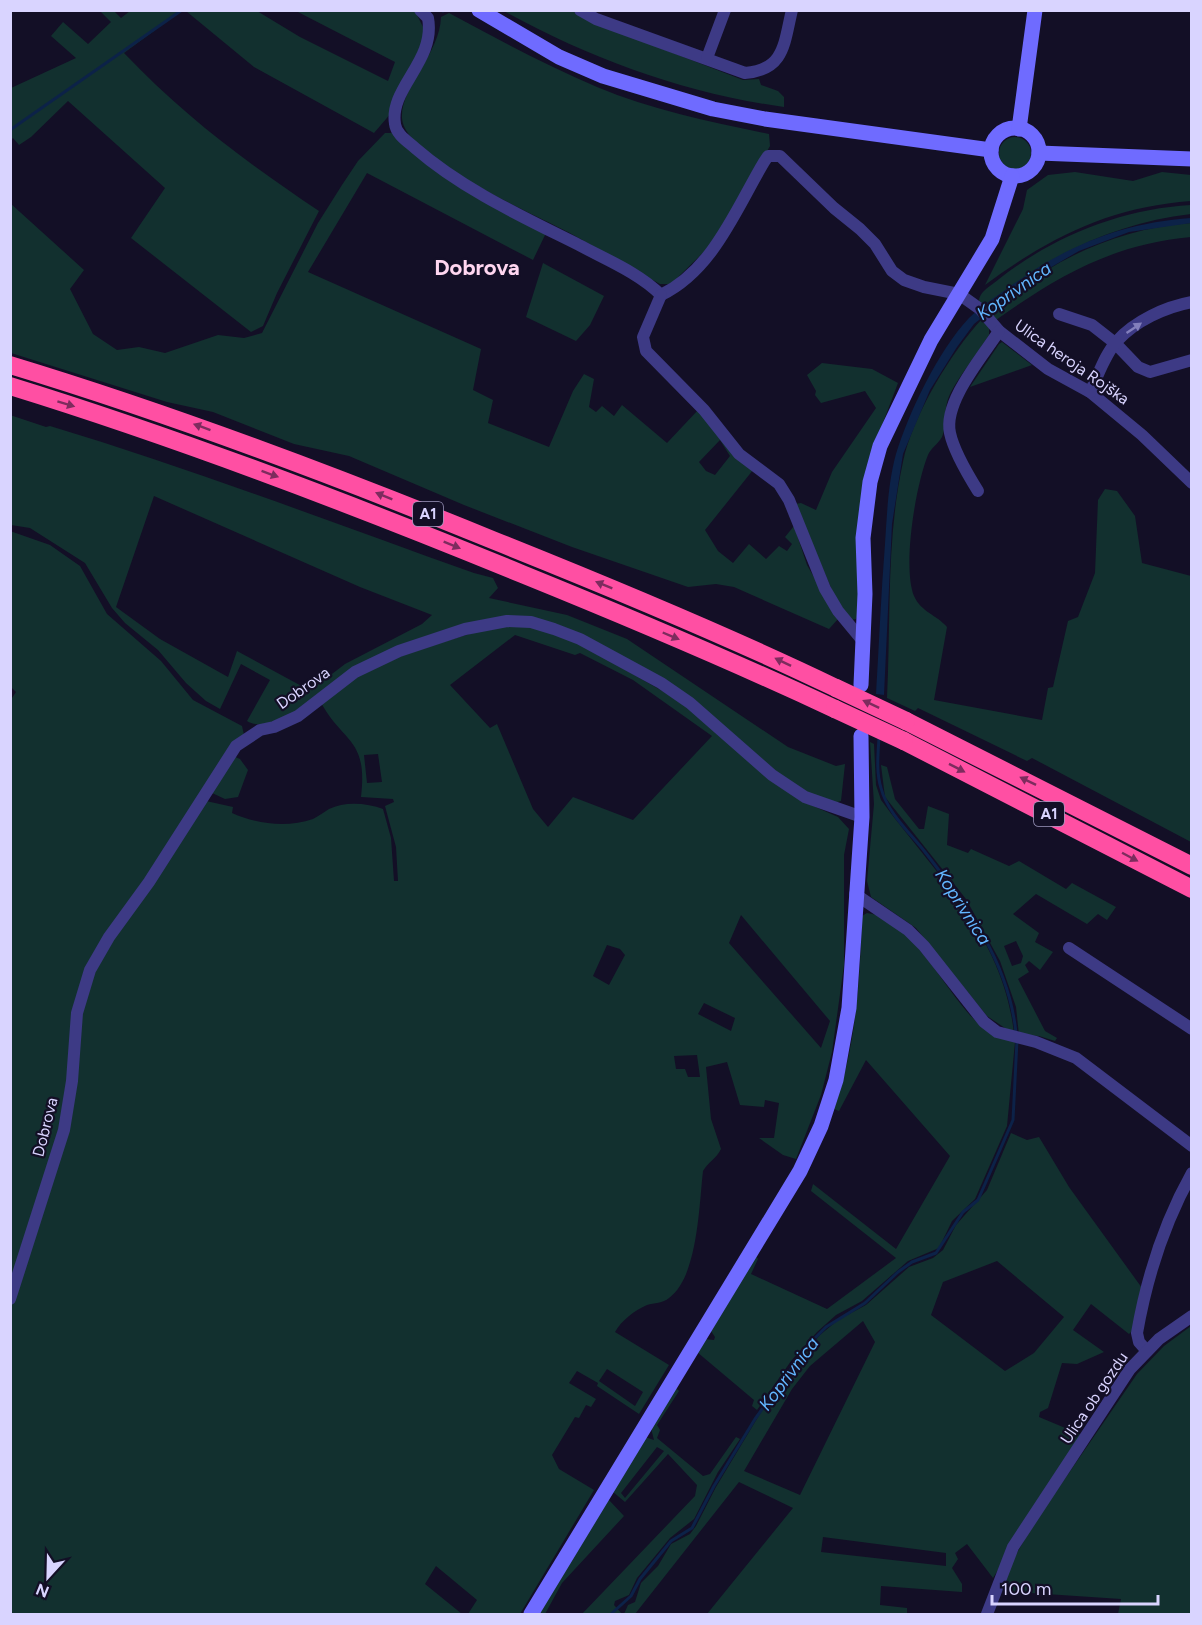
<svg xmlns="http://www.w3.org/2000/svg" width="1202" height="1625" viewBox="0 0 1202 1625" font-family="Figtree,sans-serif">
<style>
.green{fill:#12302f;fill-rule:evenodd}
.water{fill:#0c2248}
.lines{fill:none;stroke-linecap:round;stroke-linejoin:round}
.stream{stroke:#0c2248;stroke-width:3}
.street{stroke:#3d3a85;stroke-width:12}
.secondary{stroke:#6f6bff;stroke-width:15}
.highway{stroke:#ff4fa3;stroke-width:18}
.highway-bridge{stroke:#ff4fa3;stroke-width:18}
.oneway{fill:#837fbc}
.oneway2{fill:#7d2c5e}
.labels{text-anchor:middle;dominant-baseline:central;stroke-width:4.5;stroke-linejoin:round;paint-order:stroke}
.shield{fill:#130f26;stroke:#9e99be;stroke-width:1.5}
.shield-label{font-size:15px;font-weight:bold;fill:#d9d4ff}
.street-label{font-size:16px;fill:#d9d4ff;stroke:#130f26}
.water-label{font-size:18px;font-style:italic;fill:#62b6ff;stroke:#130f26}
.district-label{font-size:22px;font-weight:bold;fill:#ffd6f0;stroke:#130f26}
</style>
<rect width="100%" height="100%" fill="#130f26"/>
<g class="green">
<path d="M100 11H114L121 18 130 11H181L124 53C185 117 246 162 319 211L277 293 263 326 251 332 131 238 165 188 68 101 31 137 19 145 13 138 11 140V88L76 58 51 36 63 22 88 44 111 22Z"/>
<polygon points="186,11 257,11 300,37 388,81 395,62 296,11 415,11 426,33 392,112 374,133 254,67"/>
<path d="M504 11H572L593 22 743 80 759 79 761 85 778 91 784 97V107C684 93 591 59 504 11Z"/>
<path d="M449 13C497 39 546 65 597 87 652 110 711 122 769 134L770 146 714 242 671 284H660C629 268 599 249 568 232 534 214 404 158 402 118 400 88 440 54 441 17Z"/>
<path d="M385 133H393L546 233 533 260 367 173 308 272 481 349 473 390 493 400 488 423 549 447 573 391 584 374 594 379 589 407 596 412 602 406 614 416 622 405 667 443 699 409 753 470 705 530 718 551 733 563 749 544 766 559 779 546 787 551 792 544 785 537 794 526 807 565 838 619 829 629 734 587 716 584 688 587 572 547 464 505 349 456 294 444 213 412 167 402 11 353 10 203 84 270 70 289 93 334 117 350 139 347 165 353 218 335 244 338 262 333 318 223 342 185 358 161ZM720 440 730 456 715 475 706 471 699 462Z"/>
<circle cx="1015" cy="153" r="16"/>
<path d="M1075 172 1133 181 1162 172 1191 175V201C1110 207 1050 237 985 285L1023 209 1027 190 1048 175Z"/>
<path d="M1191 205V214C1112 223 1045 258 983 307L979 303C978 292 991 286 999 279 1054 236 1121 209 1191 205Z"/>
<path d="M1191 223V237C1113 244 1058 276 996 320L989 313C1047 262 1113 229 1191 223Z"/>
<polygon points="543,263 604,296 590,325 576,341 526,317"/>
<path d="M982 319 989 327V335C977 354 962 372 951 392 942 409 948 424 942 437 938 444 931 448 928 455 916 484 902 566 914 596 921 612 937 615 947 627L934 700 1042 720 1048 688 1053 687 1068 621 1078 617 1095 573 1098 500 1105 489 1117 491 1135 516 1142 563 1191 576V842L1032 758 1027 761 918 708 915 711 887 698C891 619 886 539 903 462 912 417 951 352 982 319Z"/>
<polygon points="1002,342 1032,365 970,387 999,344"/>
<polygon points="822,363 872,369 898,383 873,449 858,613 856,619 851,620 835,597 795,504 801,503 816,510 832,472 876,408 865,391 821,403 815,395 816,391 807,375"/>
<path d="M10 415 46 427 50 426C193 469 333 523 474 573L493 578 498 588 489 598 567 615 627 639 788 747 836 766 845 764 841 801 834 803 812 796 772 769 699 705 573 631C518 606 469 621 415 642 400 648 383 653 369 661 342 677 276 739 247 721L270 680 241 664 220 709 206 701 186 683 158 650 125 623 112 608 85 563 30 528 11 525ZM154 496 360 587 432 615 422 624 345 664 315 687 307 689 237 651 228 677 160 639 116 607Z"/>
<path d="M10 531 50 545 80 566 107 614 161 661 193 700 242 726 244 735 233 756 240 759 248 770 238 797 225 799 212 793 206 801 233 807 232 813C256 824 287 828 313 819 319 816 324 812 329 809 345 801 367 803 383 809L391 838 394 881H398L396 847 385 806 394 802 393 799 361 797C368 737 343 744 320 701L350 680 410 652 496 626 534 627 575 641 678 700 802 801 838 817 849 829 844 855V965L832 1052 821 1095 796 1159 783 1155 759 1138H774L779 1103 765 1100 764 1107 740 1105 727 1062 706 1067 711 1119 721 1149C716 1159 708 1162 703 1171 699 1205 698 1277 669 1298 663 1303 654 1303 647 1305 635 1310 621 1321 615 1332L669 1365 639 1414 597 1386 598 1383 577 1371 569 1383 596 1399 591 1407 586 1405 579 1418 575 1417 552 1455 559 1469 594 1490 520 1614H468L477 1600 436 1566 425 1584 462 1614H11L10 701 16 692 10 686ZM515 635 575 655 580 653 633 680 712 736 633 820 573 797 548 827 533 809 497 724 490 728 450 685ZM378 754 382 782 367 783 364 755ZM741 915 830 1021 821 1048 729 943ZM607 945 620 949 625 955 609 985 593 976ZM704 1003 735 1018 731 1031 698 1014ZM697 1055 700 1077H688L685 1069H676L674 1056ZM607 1369 643 1392 635 1406 599 1381Z"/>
<path d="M870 742 874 744 876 785 881 800C936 875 1004 937 1014 1034L987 1016 916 928 871 897 867 881 874 804Z"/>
<path d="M881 765 887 767 895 799 919 829H924L928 806 949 814 947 845 968 853 971 849 1009 866 1019 861 1066 889 1072 883 1116 907 1107 920 1098 914 1087 924 1036 894 1013 914 1039 933 1035 942 1053 952 1040 970 1029 961 1025 965 1029 972 1018 979 1045 1031 1057 1038 1055 1041 1039 1036 1019 1035 1016 1007 1000 961 966 899 885 797ZM1016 941 1023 956 1021 963 1012 966 1004 946Z"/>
<path d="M867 913C911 918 947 995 978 1023 987 1031 1004 1036 1015 1042L1007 1126 975 1199 952 1221 939 1248 908 1261 862 1301 836 1315 817 1332 791 1361 757 1410 752 1406 754 1400 697 1352 705 1339 714 1340 715 1337 711 1331 756 1256 758 1259 751 1274 827 1309 896 1258 811 1191 813 1184 896 1249 950 1156 866 1060 839 1111 834 1109C856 1047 860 981 862 916Z"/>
<path d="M1011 1133 1027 1140 1039 1137 1069 1187 1142 1288 1132 1331 1129 1334 1091 1304 1073 1330 1104 1352 1077 1364 1062 1363 1048 1408 1040 1412 1039 1417 1082 1435 993 1578 967 1544 955 1553 958 1559 952 1568 962 1584V1592L881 1586 880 1605 907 1608V1614H707L793 1508 739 1482 635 1614H624L628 1605 635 1602 641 1583 658 1566 671 1544 690 1534 696 1526 716 1487 761 1412 794 1364 820 1335 838 1320 866 1305 909 1267 933 1258 943 1250 956 1225 987 1190ZM997 1261 1064 1317 1034 1353 1005 1371 931 1315 943 1282ZM863 1321 875 1342 800 1495 744 1471 792 1389 810 1366ZM823 1537 946 1553V1566L821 1552Z"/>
<polygon points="1191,1326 1191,1614 1118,1614 1121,1599 1000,1591 1014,1558 1033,1525 1137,1374 1164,1346"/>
<path d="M675 1387 679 1391 657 1425 660 1430 657 1438 703 1476 710 1474 736 1437 740 1439 718 1472 694 1519 670 1538 637 1578 629 1595 615 1601 614 1605 622 1614H582L695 1496 697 1485 668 1454 625 1502 612 1491 645 1437 654 1440 651 1428ZM657 1447 664 1451 625 1498 621 1493Z"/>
<polygon points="608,1499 624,1516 562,1583 545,1614 538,1614"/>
</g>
<path class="water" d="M1191 218V223L1129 232 1079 251 1029 280 974 324 957 347 930 390 903 454 892 524 884 695 876 694C879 644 881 594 885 544 887 514 888 483 896 454 909 412 938 351 969 318 980 307 995 297 1008 288 1065 246 1121 223 1191 218Z"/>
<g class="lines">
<g class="stream">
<polyline points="442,10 443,11"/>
<polyline points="10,130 182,10"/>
<path d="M879 738C878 754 876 772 881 788 887 812 910 833 925 852 967 906 1009 963 1016 1033"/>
<polyline points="611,1614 631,1596 640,1579 671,1541 692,1528 714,1486 755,1419 809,1344 826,1327 865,1303 898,1272 912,1262 936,1253 963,1212 978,1200 1013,1120 1017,1040"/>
</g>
<g class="street">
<path d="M420 10 428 18C436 61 389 88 395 124 396 134 407 141 415 148 462 189 523 217 579 245 607 260 639 273 661 295 713 270 736 209 764 162L768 156H780L834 208 860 229 875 244 892 271 904 280 924 287 959 294 980 309 999 331 1048 369 1090 392 1142 435 1192 483"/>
<path d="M580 10 596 19 745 73C785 70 784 43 792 10"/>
<polyline points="707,58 725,10"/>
<polyline points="661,295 643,337 646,351 704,410 739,454 779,484 789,500 825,589 838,611 862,640"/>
<polyline points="1059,314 1092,325 1115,343 1138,367 1150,372 1192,360"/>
<path d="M1090 392C1098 376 1105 354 1117 341 1135 321 1165 307 1192 302"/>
<path d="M978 491C968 475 954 452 950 433 943 402 983 356 999 331"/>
<polyline points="855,894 908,930 924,946 984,1022 997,1032 1036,1042 1076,1058 1192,1146"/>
<polyline points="1069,948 1192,1029"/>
<polyline points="10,1299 64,1130 72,1081 77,1013 90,970 109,937 149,882 236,746 260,730 274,727 298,716 355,672 399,651 465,629 507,621 531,622 554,629 580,639 661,683 690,703 772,775 805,797 862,817"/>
<path d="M1147 1351 1139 1342 1137 1333C1147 1276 1164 1223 1192 1173"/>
<polyline points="987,1614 1013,1547 1130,1369 1159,1339 1192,1316"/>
</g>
<g class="secondary">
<polyline points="479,10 559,57 603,76 713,109 765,119 991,150"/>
<circle cx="1015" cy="152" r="24"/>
<polyline points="1019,129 1035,10"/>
<polyline points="1039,153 1192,159"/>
<polyline points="861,685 865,594 863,538 870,482 880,446 931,340 992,239 1012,176"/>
<polyline points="531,1614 800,1171 821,1126 836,1080 849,1008 862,817 861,736"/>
</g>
<g class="highway">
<path d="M10 365C175 415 336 476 495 541 610 587 724 634 836 688"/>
<path d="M10 386C185 440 354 505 522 574 628 617 732 661 835 709"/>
<polyline points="906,721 1192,866"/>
<polyline points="904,741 1192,889"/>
</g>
<g class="highway-bridge">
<polyline points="836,688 906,721"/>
<polyline points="835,709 904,741"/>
</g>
</g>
<defs><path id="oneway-solid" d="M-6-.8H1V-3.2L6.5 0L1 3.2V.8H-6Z" transform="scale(1.5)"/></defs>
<use class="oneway" href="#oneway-solid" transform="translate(1134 328) rotate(-34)"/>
<g class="oneway2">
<use href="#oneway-solid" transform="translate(66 404) rotate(17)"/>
<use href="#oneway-solid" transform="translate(202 427) rotate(-160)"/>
<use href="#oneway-solid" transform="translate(270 474) rotate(20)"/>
<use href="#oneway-solid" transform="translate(384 496) rotate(-158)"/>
<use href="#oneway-solid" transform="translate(452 545) rotate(22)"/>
<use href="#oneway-solid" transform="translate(604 585) rotate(-158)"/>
<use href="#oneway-solid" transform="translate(671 636) rotate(23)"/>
<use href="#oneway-solid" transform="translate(783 662) rotate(-154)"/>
<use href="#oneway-solid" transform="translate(871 704) rotate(-155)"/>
<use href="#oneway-solid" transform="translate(957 768) rotate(27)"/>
<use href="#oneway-solid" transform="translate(1028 781) rotate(-154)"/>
<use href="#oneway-solid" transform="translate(1130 857) rotate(28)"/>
</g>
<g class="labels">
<g class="shield">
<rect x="413" y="502" width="30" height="24" rx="4.5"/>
<rect x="1034" y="802" width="30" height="24" rx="4.5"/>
</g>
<g class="shield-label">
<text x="428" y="514">A1</text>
<text x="1049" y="814">A1</text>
</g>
<g class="street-label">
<text transform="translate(1072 362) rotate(35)">Ulica heroja Rojška</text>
<text transform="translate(303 688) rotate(-35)">Dobrova</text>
<text transform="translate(45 1127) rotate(-76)">Dobrova</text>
<text transform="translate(1094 1398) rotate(-56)">Ulica ob gozdu</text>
</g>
<g class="water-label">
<text transform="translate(1014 291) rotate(-35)">Koprivnica</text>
<text transform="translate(963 907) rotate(57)">Koprivnica</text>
<text transform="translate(789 1374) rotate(-53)">Koprivnica</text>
</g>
<g class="district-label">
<text x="477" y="267">Dobrova</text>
</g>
</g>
<rect width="1202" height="1625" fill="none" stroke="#d9d4ff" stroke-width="24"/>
<g transform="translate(48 1577) rotate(202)" stroke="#130f26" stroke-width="4.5" paint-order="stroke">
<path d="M0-4.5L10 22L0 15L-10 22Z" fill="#d9d4ff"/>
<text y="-9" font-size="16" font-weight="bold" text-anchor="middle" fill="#d9d4ff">N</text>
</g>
<path d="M992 1595v9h166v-9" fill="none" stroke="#d9d4ff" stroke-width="3"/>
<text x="1001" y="1595" font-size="18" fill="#d9d4ff" stroke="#130f26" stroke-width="4.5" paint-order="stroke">100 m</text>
</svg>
